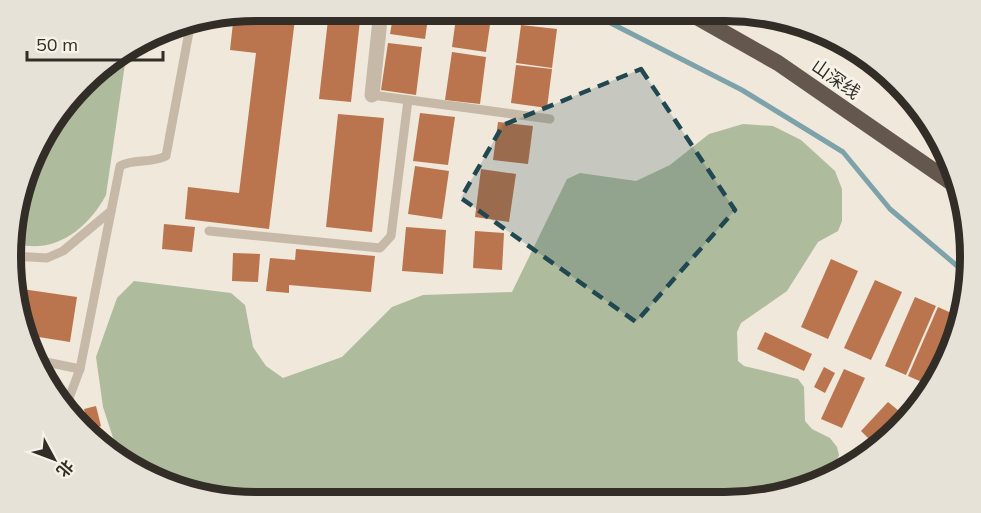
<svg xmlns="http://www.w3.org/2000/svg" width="981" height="513" viewBox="0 0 981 513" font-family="Mulish,'Noto Sans SC',sans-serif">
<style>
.green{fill:#aebc9d}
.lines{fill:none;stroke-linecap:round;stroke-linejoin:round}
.stream{stroke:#7da2a9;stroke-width:5}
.building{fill:#ba754e}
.service{stroke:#c6b9a8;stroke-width:9}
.minor{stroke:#c6b9a8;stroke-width:15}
.trunk{stroke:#64574d;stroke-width:16}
.marked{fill:#214851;fill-opacity:0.2;stroke:#214851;stroke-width:4.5;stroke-dasharray:12 8;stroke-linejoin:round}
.labels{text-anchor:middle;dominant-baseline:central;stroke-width:6;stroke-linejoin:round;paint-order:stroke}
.street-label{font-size:18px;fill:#332d28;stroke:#f7f2e7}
.rim{fill:none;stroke:#332d28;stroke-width:8}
</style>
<rect width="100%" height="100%" fill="#efe8db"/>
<g class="green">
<path d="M127 50 106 195C88 229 53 256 14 243L19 193 52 120 106 62Z"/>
<polygon points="743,124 773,126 801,140 835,171 842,189 842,221 838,231 818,242 787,291 741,323 737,332 738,361 744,366 798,379 804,387 805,421 812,429 830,438 837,447 839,455 829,478 818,484 757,500 241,502 147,477 119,456 103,407 96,357 117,298 134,281 231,293 245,305 253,347 266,366 283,378 342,357 392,307 423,295 512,292 567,179 580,173 636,181 670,165 709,134"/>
</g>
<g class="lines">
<polyline class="stream" points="587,11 742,90 843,152 890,209 969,276"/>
</g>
<g class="building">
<polygon points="256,10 296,11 269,229 185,219 188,187 239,193 256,53 230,50 234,14"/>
<polygon points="329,11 361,11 351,102 319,99"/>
<polygon points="394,11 429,11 425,39 390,34"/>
<polygon points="457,11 492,11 486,52 452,47"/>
<polygon points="521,25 557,29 552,68 516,63"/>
<polygon points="388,43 422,47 416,95 381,90"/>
<polygon points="452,52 486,57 480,104 445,100"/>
<polygon points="516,65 552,69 547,108 511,103"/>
<polygon points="420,113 455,117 448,165 413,161"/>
<polygon points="338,114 384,118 372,232 326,227"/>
<polygon points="498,122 533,126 528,164 493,160"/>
<polygon points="415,166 449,171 442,219 408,214"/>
<polygon points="481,169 516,174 509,222 475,217"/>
<polygon points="164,224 195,227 192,252 162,249"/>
<polygon points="406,227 446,230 443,274 402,271"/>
<polygon points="475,231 504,233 502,270 473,268"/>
<polygon points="296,249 375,256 371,292 289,285 289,293 266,291 270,258 295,260"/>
<polygon points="233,253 260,254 258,282 232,281"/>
<polygon points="831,259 858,271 828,339 801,327"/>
<polygon points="875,280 902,292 871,360 844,348"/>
<polygon points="15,288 77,297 70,342 26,335"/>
<polygon points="915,297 936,306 906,375 885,366"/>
<polygon points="938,307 958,316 929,385 908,376"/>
<polygon points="765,332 812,354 804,371 757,349"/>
<polygon points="824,367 835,373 825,393 814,387"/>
<polygon points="844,369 865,378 842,428 821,419"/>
<polygon points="888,402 899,411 871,441 861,431"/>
<polygon points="96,406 101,426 89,430 84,409"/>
</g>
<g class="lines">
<g class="service">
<polyline points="372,95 550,119"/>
<polyline points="209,231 380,248 391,236 408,100"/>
<polyline points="13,256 47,258 63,251 111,211"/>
<polyline points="36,360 80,369"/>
<path d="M66 406 80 369 120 166C135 158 149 164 166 156L191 21"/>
</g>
<polyline class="minor" points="372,95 381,11"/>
<polyline class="trunk" points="686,11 778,63 959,188"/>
</g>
<path class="marked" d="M641 69 735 210 636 322 461 198 503 125Z"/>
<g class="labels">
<g class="street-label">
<text transform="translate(836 79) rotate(35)">山深线</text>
</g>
</g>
<path d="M0 0H981V513H0ZM256 21H725A235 235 0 0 1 960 256V257A235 235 0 0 1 725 492H256A235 235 0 0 1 21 257V256A235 235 0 0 1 256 21Z" fill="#e7e2d8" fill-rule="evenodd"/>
<path class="rim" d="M256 21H725A235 235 0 0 1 960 256V257A235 235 0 0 1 725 492H256A235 235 0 0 1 21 257V256A235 235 0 0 1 256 21Z"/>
<g transform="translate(54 459) rotate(131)" stroke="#f7f2e7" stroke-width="4.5" paint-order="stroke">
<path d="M0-4.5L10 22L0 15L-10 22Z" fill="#332d28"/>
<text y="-9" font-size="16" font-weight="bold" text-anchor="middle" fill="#332d28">北</text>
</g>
<path d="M27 51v9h136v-9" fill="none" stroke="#332d28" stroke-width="3"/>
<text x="36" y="51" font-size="18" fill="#332d28" stroke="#f7f2e7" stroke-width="4.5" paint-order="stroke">50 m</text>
</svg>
